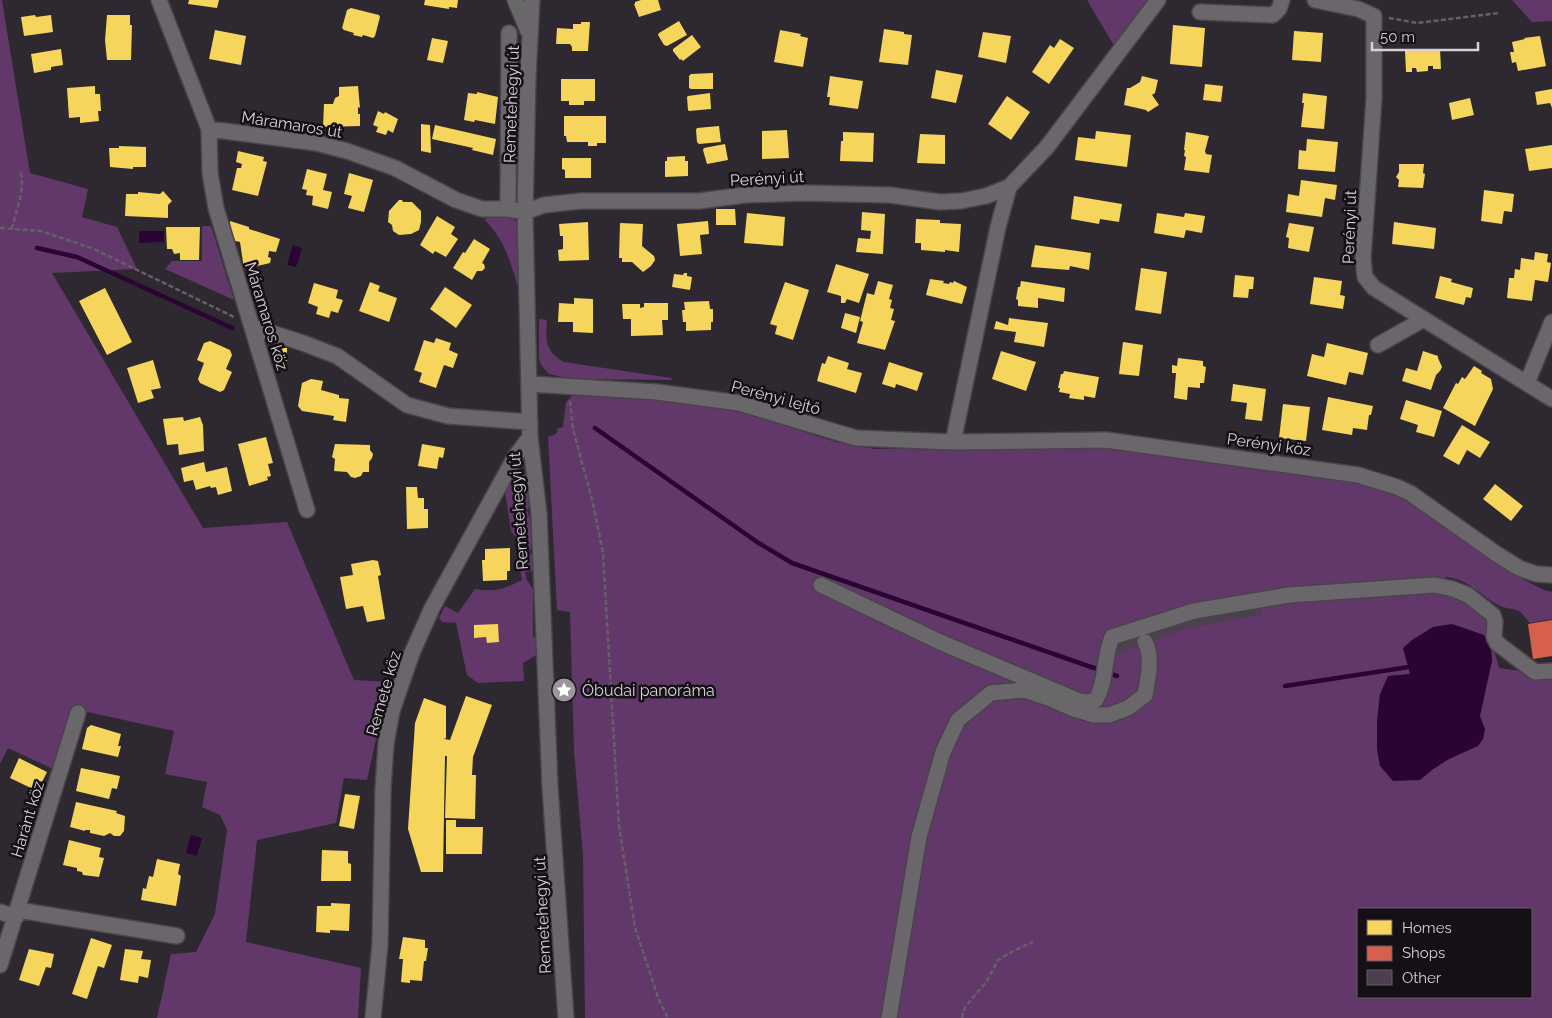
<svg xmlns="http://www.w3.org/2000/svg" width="1552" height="1018" font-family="Raleway,sans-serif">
<rect width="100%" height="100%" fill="#2e2830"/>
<path fill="#62386a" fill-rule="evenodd" d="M0,0H2L30,173L88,189L82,217L117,227L137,269L52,273L203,528L287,522L354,680L389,682L367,780L344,778L336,823L257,840L246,942L361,968L358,1018H157L171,954L196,952L215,914L227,830L220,815L202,807L207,782L165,774L174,731L74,709L53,769L8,748L0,764Z
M1087,0H1153L1116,49Z
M1512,0H1552V21L1532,22Z
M503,215L512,217L520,226V293C510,262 507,243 484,219Z
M202,226H211L234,300L165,269L172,261H202Z
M539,319L547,320C546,340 544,351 564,362L671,378L672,380L570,379L549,374L541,365L539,359Z
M576,392L701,405L748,414L836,442L875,449L1110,446L1366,482L1399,493L1511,573L1544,590L1552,592V619L1530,623C1527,620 1523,614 1519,611C1512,608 1504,609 1496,604C1480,594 1466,578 1445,577L1483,610L1499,668L1552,675V1018H585L583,856L574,751L570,612L557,610L548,437L556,434L558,428L563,427L566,402ZM1358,909H1531V997H1358Z
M516,465L525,475L531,503L527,511C533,523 536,539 529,552L534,556V571L525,572L527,580L533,589V636L537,639L538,654L523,663L524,681L478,683L467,675L456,623L442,622L439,618L445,606L458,613L475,589C496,592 503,590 522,580L519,564L524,548L511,531L505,491L508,475Z"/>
<path fill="#2a0432" d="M139,231H164V242L139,243Z
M293,245L302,248L296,267L287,265Z
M1452,624L1484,635L1491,646L1492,661L1480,716L1485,729L1483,739L1478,746L1449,759L1432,770L1420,780L1393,781L1380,766L1377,749V721L1380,694L1388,676L1410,674L1403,648L1412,640L1433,627Z
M191,835L202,838L197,856L186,853Z"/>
<path fill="#f6d55c" d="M189,0H219L217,8L188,4Z
M425,0H458L457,8L449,7V9L424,5Z
M641,0H658L661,10L639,17L634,4H635V2Z
M351,8L379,15L380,17L375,36L373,38L363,35L362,37L353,35L354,33L344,30L342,28L347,10Z
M35,15L36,17L51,15L53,32L24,36L21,17Z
M107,15H130V25H132L131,60H107L105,40Z
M679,21L687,35L667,46L664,45L658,35L659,33Z
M581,22H590L588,51H572V47L570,44H556L557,28L573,29V24H581Z
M1173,25L1205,28L1202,67L1170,64Z
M884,29L904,32V34L912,35L908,65L879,62Z
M215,30L246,36L241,65L209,59Z
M780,30L801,34L800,36L808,38L803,67L774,62Z
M1294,31L1323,33L1321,62L1292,60Z
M983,32L1011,36L1006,63L978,57Z
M692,35L701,47L683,61L681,59L680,60L673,51V49Z
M1540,36L1546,66L1518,71L1516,62L1512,63L1510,52H1514L1512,42L1525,39L1524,38Z
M432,38L448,41L443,63L427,60Z
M1060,39L1074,48L1049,84L1032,72L1050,45L1054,48Z
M61,49L63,65L51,67V70L34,73L31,54Z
M1440,49L1441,69H1433V66H1428V71L1417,72L1416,68H1412V72H1406L1405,51Z
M936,70L963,75L956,103L931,98Z
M713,73V89H691L689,88V76L691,74Z
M830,76L863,81L858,109L829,105L830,97H827Z
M1142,76L1158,80L1155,93L1152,95L1159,105L1148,112L1146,110L1124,105L1127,88H1130L1140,82Z
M561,79H595V101H584V105H569V101H561Z
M1205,84L1223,86L1221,102L1203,100Z
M95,86V94H100L101,111H98L99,121L80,123V117L69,118L67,88Z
M358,86L360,108L358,107V114H360V126L323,127L324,104H333L335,98L339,96V87Z
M1552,89V108L1550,103L1537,105L1535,92Z
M477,92L498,97L495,124L475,120L474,122L464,120L468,93L477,94Z
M710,93L711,109L689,111L688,110L687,97L688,96Z
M1303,93L1327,96L1324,129L1301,127L1304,103H1302Z
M1007,96L1030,112L1011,140L988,124Z
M1470,98L1474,115L1452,120L1449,103Z
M378,111L384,114L385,112L398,119L393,133L388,130L386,135L376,132L378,127L373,125Z
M564,116H606V143H597V146H588V142H567L566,136H564Z
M421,124L430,125L431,153L421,151Z
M435,125L496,139L493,155L472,150L473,148L432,139Z
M719,126L721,142L699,144L697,142L696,130L697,128Z
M787,130L789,158L762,159V131Z
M1096,131L1131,135L1127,167L1075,160L1078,137L1095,139Z
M843,132L874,133L873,162L840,161L841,141H843Z
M1186,132L1209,136L1205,151L1206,154L1212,155L1209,173L1184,170L1186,157L1184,156L1185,150H1184Z
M920,134L945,135V164L917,163Z
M1307,139L1338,142L1335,172L1298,169L1299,150L1306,151Z
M725,144L728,160L707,164L703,150L704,148Z
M1552,145V168L1529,171L1525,149Z
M119,146L146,147V167H133V169L110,167L109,148H119Z
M238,151L264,157L263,161L267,162L258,196L232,190L237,168H241L242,164L236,162Z
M685,156V161H688V176L665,177V161H667V157Z
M562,158H591V178H565V170L562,169Z
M1399,164H1424L1423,173L1425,174L1423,188L1398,187L1399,180L1396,177L1399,172Z
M307,169L327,174L323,190L332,192L328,209L312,205L313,196L306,195L307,190L302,189Z
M349,173L373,180L364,212L348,208L352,196L344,194Z
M1301,180L1337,185L1335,200L1325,198L1322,217L1286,212L1288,194L1299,196Z
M1484,190L1514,194L1512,212L1504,211L1502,224L1481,221Z
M163,191L172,201L168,205V218L125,216L126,194H138V192L160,194Z
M1074,196L1122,204L1119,222L1100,219L1099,224L1071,219Z
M399,200H402L403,202H412L421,211V222L419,230L411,234L399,235L393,231L392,225L388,222L389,211Z
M716,209H735L736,225H716Z
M862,212L885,214L883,254L856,252L858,238L870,239L871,231L861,230Z
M747,213L785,217L783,246L744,243Z
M1157,213L1184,217L1185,213L1205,216L1202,233L1186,230L1184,238L1154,233Z
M437,216L455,227L451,234L458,239L446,257L435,251L433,254L420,245Z
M916,219L940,220V223L961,224L959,252L945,250V252L921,250V243H915Z
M230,221L249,227V229L280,239L276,252L269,251L268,257L271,258L270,263L244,269L240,242L231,240Z
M708,221L709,234L700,235L702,254L680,256L677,224Z
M588,222L589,260L559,261L558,250L563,249V236H560L559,224Z
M1394,222L1436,228L1434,249L1392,244Z
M620,223L643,224L642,246L654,256L655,260L651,266L643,272L632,262H622V258H619Z
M1289,223L1314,227L1309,252L1288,248L1289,238L1286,237Z
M166,227H200L199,260H180V253L174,254L172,249H167Z
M474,239L490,249L482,263L484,264L485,268L482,271H477L472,280L453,268L463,252L465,253Z
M1035,245L1091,253L1089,270L1070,266L1069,270L1031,267Z
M1535,252L1548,254L1547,262L1551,263L1548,282L1535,280L1532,301L1507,298L1509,278H1514L1515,269L1520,270L1521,258L1534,260Z
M836,264L869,274L859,303L847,299L845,303H841V296L827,292Z
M1141,268L1167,272L1161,314L1135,310Z
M684,273H687V276L692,277L690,290L672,287L674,274L683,275Z
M1235,275L1254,277L1253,289H1249L1248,298L1233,297Z
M1440,276L1452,279L1451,282L1473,288L1471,298L1466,297L1464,305L1435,298Z
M1314,277L1342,281L1340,295L1345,296L1343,309L1310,304Z
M930,279L944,281L943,283L949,284L950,282L953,283L954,281L967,287L962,304L926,295Z
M878,281L893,285L889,299L892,300L890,308L894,309L891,320L895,321L885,350L857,343L863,322L860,321L867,293L874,295Z
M1021,281L1065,288L1064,302L1038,298V308L1018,306V300L1016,299L1018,287H1020Z
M370,282L380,286L378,291L397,298L389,322L359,311Z
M785,282L809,290L793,340L775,334L777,326L770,324Z
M314,283L338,290L336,298L343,300L338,313L331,311L329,318L316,314L318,307L308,303Z
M445,287L472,305L456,328L430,309Z
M105,288L132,342L107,355L79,301Z
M574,298L593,299V333L573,332V322H558L559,303L574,304Z
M709,301L710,309H713V322H711V330L686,331V322H683L682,310H685L684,302Z
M644,303H668V320H662L663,335L631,336V319H623L622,304H640V308L644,307Z
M845,313L860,317L856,333L841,328Z
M1009,318L1048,323L1044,347L1014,342L1016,332L994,329L996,321L1008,325Z
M436,338L451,343L449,350L458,354L453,368L444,365L436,388L419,382L422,373L414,370L424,340L434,343Z
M210,341L230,350L232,355L226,369L232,372L224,390L220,392L200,383L198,379L204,363L197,360L204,343Z
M1123,342L1143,345L1139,376L1119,374Z
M1327,343L1368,353L1363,375L1349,372L1346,385L1307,376L1312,354L1324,357Z
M273,348H287V361H277V365H274Z
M1001,351L1036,362L1026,391L992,379Z
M1423,351L1438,356V358L1442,367L1440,371L1436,375L1431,390L1402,381L1406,368L1417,371Z
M828,356L849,363L847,369L862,373L856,393L817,381L822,363L825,364Z
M1178,358L1203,361V366L1206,367L1204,383H1200V388L1188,387L1187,400L1174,398L1176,373H1172V365L1177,366Z
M153,360L161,388L151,390L154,398L138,403L127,368Z
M889,362L923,373L917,391L896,384L895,388L882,384Z
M1474,366L1482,371L1481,373L1491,379L1493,389L1475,426L1443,408L1456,383L1458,384L1462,377L1465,379Z
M1064,371L1099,377L1095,398L1084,396V400L1069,398L1070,394L1059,392L1060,388H1058L1061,374H1063Z
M311,379L323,381L321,390L339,395V398L349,399L346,422L333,420L334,416L302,411L298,406L302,383Z
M1233,384L1266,389L1262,421L1245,419L1247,403L1231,401Z
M1328,397L1373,406L1371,415H1369L1367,430L1353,428L1352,435L1322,430Z
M1406,400L1442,411L1434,437L1416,432L1418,425L1400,419Z
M1283,404L1310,407L1306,441L1279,438Z
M183,417L184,421L200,417L203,425L204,451L179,455L178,444L167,445L163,419Z
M1462,425L1490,442L1480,458L1467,450L1459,465L1443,456Z
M266,437L273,463L268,464L271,476L267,477L268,480L249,486L238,444Z
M335,444L370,445V450L373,454L372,458L369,462V472H363L361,476L355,478L351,477L347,472L334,471L335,459L332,457Z
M422,444L445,448L443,458L439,457L437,469L418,466Z
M204,462L206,472L227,467L232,491L218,495L216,487L211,488L210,486L196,490L193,480L184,482L181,468Z
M1495,484L1523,506L1511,521L1483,499Z
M406,487H417L418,498H424V509H428V528L407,529Z
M510,548V571H507V580L483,581L482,560H485V549Z
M373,560L378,561L381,575L378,576L385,619L367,622L363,606L346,609L340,577L353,575L351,564Z
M498,624L499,642L487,643L486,637L474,638V625Z
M466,696L492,705L473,757L472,775H476L475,819L445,818L447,756H450H443H445L443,872H421L408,829L415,723L424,698L446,706V738L444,739L450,740Z
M91,725L121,734L118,746H121L118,757L82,749L87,728Z
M19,758L47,772L42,782L40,781L35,790L10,778Z
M81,768L120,776L117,789L112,788L109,799L76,791Z
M345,794L360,796L354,829L339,826Z
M76,802L117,811L116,813L125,816L124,831L120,836H114L110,833L104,836L90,833V830H85V831L70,827Z
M446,820H456V827H483L482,854H446Z
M69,840L101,848L99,857L104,858L99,877L83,875L82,872L77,871V868L63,865Z
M322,850L348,851V863L351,864V881H321Z
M157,859L180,864L178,874L181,876L176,906L141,900L143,888L146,889L149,876L153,877Z
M331,903L350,904L349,931L330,930V933L316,932L317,906H331Z
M403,937L425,940V948H428L426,961H424L422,981L410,980V983L401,982L403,959H399Z
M91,938L112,945L104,968L98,966L87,999L72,994Z
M29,949L54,954L51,968L46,967L39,986L19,980Z
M125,949L143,951L141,959L151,960L148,978L139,976L138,983L120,980Z"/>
<path fill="#d6604d" d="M1552,620V656L1533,659L1528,624Z"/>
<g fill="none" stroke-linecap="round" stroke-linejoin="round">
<path stroke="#2a0432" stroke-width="4.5" d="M37,248L77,257L232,328
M595,428L757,542L792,563L1117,676
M1285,686L1409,667"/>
</g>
<path fill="#4c3f4e" d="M1260,604L1261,615L1236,619L1185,629L1118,653L1113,642L1159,625Z"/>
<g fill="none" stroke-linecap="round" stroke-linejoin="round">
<defs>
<path id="minor" d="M159,0L209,129L210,173L216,208L307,510
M515,0L528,31
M532,0L528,76L525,212L530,437L539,514L550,787L566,1018
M1315,0L1358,9L1374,16V98L1363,259L1365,277L1374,288L1552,399
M1200,12L1273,15L1279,9L1282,0
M209,129L316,143L347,151L395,168L456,200L482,209H508L525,212L544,205L581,201H699L745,195L804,193L890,195L940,202L961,201L986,196L1009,187L1047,147L1158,0
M508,209L509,33
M253,327L303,343L337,356L407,405L448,416L530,422
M1378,345L1424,319
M1527,383L1552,322
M530,384L657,392L739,403L856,438L953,442L1106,440L1358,475L1397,487L1410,493L1498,555L1519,568L1536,574L1552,575
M953,442L998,227L1009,187
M821,585L940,642L1079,701L1087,702L1096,700C1107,680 1103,659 1112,637L1194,611L1289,595L1435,585L1453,589L1468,595L1493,615L1495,622L1494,637L1497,643L1535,672L1552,671
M18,910L177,936
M0,912L16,917
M0,965L78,713
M373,1018L380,944L383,789L386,744L392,711L412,653L432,608L515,457L530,437
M889,1018L919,837L943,752L958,720L991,693L1024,690L1051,699L1071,708L1094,715H1109L1128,708L1145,695C1148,679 1153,657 1145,642"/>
</defs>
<use href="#minor" stroke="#48444a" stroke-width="18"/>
<path stroke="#646066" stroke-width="2.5" stroke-dasharray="5 2.5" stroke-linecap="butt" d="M1389,18L1417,23L1499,13
M0,228L41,231L94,249L234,317
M12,229C16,209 26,190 20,170
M570,401L573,429L593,503L603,553L619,826L635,928L659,1000L668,1018
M962,1018L965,1007L987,981L998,960L1015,950L1033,942"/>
<use href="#minor" stroke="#6a676a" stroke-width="15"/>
</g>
<defs>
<symbol id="sight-disc" viewBox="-11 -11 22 22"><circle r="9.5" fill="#9c959e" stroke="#150f16"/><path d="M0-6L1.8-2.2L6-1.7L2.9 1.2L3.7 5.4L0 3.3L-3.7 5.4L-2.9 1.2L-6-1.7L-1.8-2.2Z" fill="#fff"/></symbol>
</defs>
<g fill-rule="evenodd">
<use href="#sight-disc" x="550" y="676" width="28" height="28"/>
</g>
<g text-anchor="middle" stroke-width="5" stroke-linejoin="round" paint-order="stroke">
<g font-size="16" fill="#d8cfd9" stroke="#150f16">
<text transform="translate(511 104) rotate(-88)" y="6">Remetehegyi út</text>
<text transform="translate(292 124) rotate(9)" y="6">Máramaros út</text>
<text transform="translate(767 178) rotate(-3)" y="6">Perényi út</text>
<text transform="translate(1349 227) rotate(-88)" y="6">Perényi út</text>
<text transform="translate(267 316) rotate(73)" y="6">Máramaros köz</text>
<text transform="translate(776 397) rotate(15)" y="6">Perényi lejtő</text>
<text transform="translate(1269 444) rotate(8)" y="6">Perényi köz</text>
<text transform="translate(518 511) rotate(-94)" y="6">Remetehegyi út</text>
<text transform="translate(383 693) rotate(-74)" y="6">Remete köz</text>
<text transform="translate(27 819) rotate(-73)" y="6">Haránt köz</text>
<text transform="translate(542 915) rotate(-93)" y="6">Remetehegyi út</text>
</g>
<g font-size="16" fill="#d8cfd9" stroke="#150f16" text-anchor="start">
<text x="582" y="696">Óbudai panoráma</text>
</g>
</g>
<rect x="1357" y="908" width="175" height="90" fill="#150f16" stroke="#635c64"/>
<rect x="1367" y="920" width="25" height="15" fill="#f6d55c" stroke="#635c64"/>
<text x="1402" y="933" font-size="15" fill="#d8cfd9">Homes</text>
<rect x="1367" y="946" width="25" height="15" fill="#d6604d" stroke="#635c64"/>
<text x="1402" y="958" font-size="15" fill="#d8cfd9">Shops</text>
<rect x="1367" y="970" width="25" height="15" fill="#4c3f4e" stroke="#635c64"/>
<text x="1402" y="983" font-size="15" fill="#d8cfd9">Other</text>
<path d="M1372 42v8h106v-8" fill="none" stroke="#d8cfd9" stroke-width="2.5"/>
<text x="1380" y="42" font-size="15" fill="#d8cfd9" stroke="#150f16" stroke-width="4" paint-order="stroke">50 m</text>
</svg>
